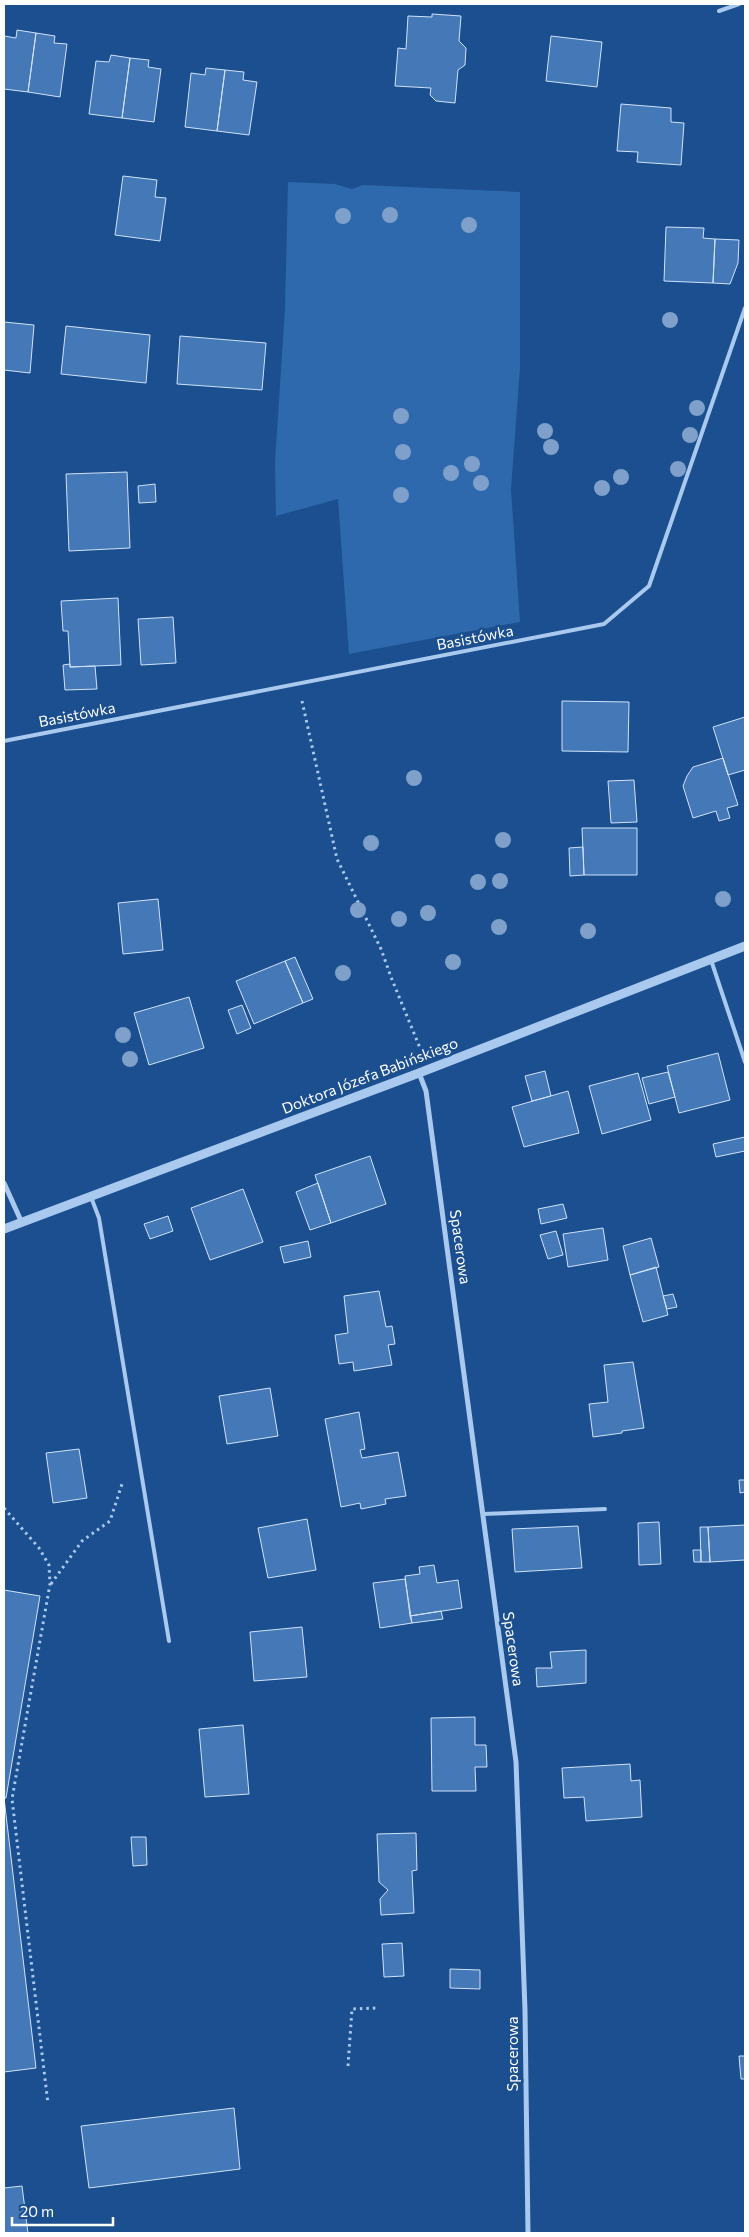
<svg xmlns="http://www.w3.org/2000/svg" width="749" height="2237" font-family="Commissioner,sans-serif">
<rect width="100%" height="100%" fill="#1b4f8f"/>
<path fill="#2e69ad" d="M288,182L335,184L352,189L363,185L520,192V368L511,489L520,622L349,654L338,499L276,516L275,462L285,308Z"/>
<path fill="#4478b7" stroke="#cfe3fa" d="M432,14L461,16L459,41L466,48L465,65L458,70L455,103L436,101L430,95L431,88L395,86L398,48L406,49L408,16L432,17Z
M17,30L36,33L28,92L4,89V36L16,38Z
M36,33L55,36L54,43L67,44L60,97L28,92Z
M551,36L602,42L597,87L546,81Z
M111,55L130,58L122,118L89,114L96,61L109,62Z
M130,58L149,60L148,67L161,69L154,122L122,118Z
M206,68L225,70L217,131L185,127L191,73L205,75Z
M225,70L244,72L243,80L257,82L249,135L217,131Z
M621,104L671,108V122L684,123L681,165L637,162L638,152L617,151Z
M123,176L157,180L155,197L166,198L160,241L115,235Z
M666,227L704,228L703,238L715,239L713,283L664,281Z
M715,239L739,240L738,263L730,284L713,283Z
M4,322L34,325L30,373L4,370Z
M66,326L150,335L146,383L61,374Z
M180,336L266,343L262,390L177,384Z
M127,472L130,548L69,551L66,474Z
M155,484L156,502L139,503L138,486Z
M118,598L121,665L70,667L68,631H63L61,601Z
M173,617L176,663L141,665L138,619Z
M70,664V667L95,666L97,689L65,690L63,665Z
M562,701L629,702L628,752L562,751Z
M745,717V770L728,775L713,727Z
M723,758L738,805L727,808L730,818L719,821L716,811L693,818L683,786L687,776L693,767Z
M634,780L637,822L611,823L608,781Z
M582,828H637V875H584Z
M583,847L584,875L570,876L569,848Z
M158,899L163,950L123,954L118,903Z
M295,957L313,999L303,1003L285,961Z
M285,961L303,1003L254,1024L236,981Z
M189,997L204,1048L149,1065L134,1013Z
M242,1005L251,1028L237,1034L228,1010Z
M718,1053L730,1100L679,1113L667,1066Z
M545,1071L551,1096L532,1101L525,1076Z
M668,1072L675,1097L649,1104L642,1078Z
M638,1073L651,1120L602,1134L589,1086Z
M568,1091L579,1133L524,1147L512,1107Z
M745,1137V1151L716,1157L713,1144Z
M370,1156L386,1204L331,1223L315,1175Z
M318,1183L331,1223L310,1230L296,1192Z
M243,1189L263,1242L210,1260L191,1208Z
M563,1204L567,1218L541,1224L538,1209Z
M168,1216L173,1231L150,1239L144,1224Z
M603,1228L608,1260L568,1267L563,1234Z
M556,1231L563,1255L548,1259L540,1235Z
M651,1238L659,1267L630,1275L623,1246Z
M308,1241L311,1257L284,1263L280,1247Z
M656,1267L668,1315L643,1322L630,1275Z
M379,1291L386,1327L392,1326L395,1344L388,1345L392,1365L354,1371L353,1362L339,1364L335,1335L348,1333L344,1296Z
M673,1294L677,1307L667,1309L663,1296Z
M633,1362L644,1428L622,1431V1433L593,1437L589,1404L608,1402L604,1365Z
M270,1388L278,1436L227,1444L219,1396Z
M359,1412L365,1449L360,1450L362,1458L398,1452L406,1496L385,1499L386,1504L361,1509L360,1503L341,1507L325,1419Z
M79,1449L87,1498L53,1503L46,1453Z
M739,1480H745V1492L740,1493Z
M307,1519L316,1570L268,1578L258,1528Z
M659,1522L661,1564L639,1565L638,1523Z
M745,1525V1560L710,1562L708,1527Z
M578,1526L582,1568L515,1572L512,1529Z
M700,1527H708L710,1562H701Z
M693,1550H701V1562H694Z
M434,1565L437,1583L458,1580L462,1608L410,1616L405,1576L420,1574L419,1567Z
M405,1579L412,1623L380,1628L373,1583Z
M4,1590L40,1596L6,1798H4Z
M441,1611L443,1619L412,1623L410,1616Z
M302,1627L307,1677L254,1681L250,1632Z
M586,1650V1683L537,1687L536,1668H552L550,1652Z
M475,1717V1745H486L487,1767H475L476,1791H432L431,1718Z
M243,1725L249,1794L205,1797L199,1729Z
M630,1764L631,1781L640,1780L642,1817L586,1821L584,1797L564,1798L562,1768Z
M4,1798L36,2068L4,2072Z
M416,1833L417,1870L412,1871L414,1913L381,1915L380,1899L388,1890L379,1882L377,1834Z
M131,1837H146L147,1865L133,1866Z
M402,1943L404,1976L384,1977L382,1944Z
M450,1969L480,1970V1989L450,1988Z
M739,2056H745V2079H741Z
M234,2108L240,2169L89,2188L81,2126Z
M22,2186L28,2233H4V2188Z"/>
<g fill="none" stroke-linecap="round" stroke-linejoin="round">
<path stroke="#a9c9ee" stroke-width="3" stroke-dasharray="2.5 4" stroke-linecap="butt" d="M302,701L337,859L381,949L391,977L420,1048
M4,1508L39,1548L49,1565L50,1584L12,1799L48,2104
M51,1584L82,1541L110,1521L122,1484
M348,2066L352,2009L376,2008"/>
<path stroke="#a9c9ee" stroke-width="4" d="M719,11L739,4
M4,741L604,624L649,586L745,308
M711,960L745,1062
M91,1197L99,1218L169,1641
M483,1514L605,1509"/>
<path stroke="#a9c9ee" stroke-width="5" d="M419,1073L426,1091L516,1762L525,2010L528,2233
M4,1183L22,1223"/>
<path stroke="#a9c9ee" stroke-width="9" d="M4,1229L419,1073L745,946"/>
</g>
<g fill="#7ea0ca">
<circle cx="390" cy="215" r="8"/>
<circle cx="343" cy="216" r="8"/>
<circle cx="469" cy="225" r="8"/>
<circle cx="670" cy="320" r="8"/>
<circle cx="697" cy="408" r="8"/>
<circle cx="401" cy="416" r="8"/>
<circle cx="545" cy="431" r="8"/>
<circle cx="690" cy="435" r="8"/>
<circle cx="551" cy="447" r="8"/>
<circle cx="403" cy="452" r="8"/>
<circle cx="472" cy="464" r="8"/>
<circle cx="678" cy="469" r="8"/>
<circle cx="451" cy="473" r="8"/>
<circle cx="621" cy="477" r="8"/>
<circle cx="481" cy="483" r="8"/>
<circle cx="602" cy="488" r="8"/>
<circle cx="401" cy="495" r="8"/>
<circle cx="414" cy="778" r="8"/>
<circle cx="503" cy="840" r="8"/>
<circle cx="371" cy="843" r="8"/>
<circle cx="500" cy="881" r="8"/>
<circle cx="478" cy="882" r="8"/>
<circle cx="723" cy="899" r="8"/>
<circle cx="358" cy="910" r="8"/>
<circle cx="428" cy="913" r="8"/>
<circle cx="399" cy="919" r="8"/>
<circle cx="499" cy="927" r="8"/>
<circle cx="588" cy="931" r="8"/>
<circle cx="453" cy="962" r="8"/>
<circle cx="343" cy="973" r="8"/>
<circle cx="123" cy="1035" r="8"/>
<circle cx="130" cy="1059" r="8"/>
</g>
<g text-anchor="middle" stroke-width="5" stroke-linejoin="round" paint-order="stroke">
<g font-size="15" fill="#fff" stroke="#1b4f8f">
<text transform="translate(475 638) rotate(-11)" y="5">Basistówka</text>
<text transform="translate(77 715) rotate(-11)" y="5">Basistówka</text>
<text transform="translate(370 1076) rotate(-21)" y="5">Doktora Józefa Babińskiego</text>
<text transform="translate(460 1247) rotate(82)" y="5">Spacerowa</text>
<text transform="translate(513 1649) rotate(82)" y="5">Spacerowa</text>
<text transform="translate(513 2054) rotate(-90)" y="5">Spacerowa</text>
</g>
</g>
<rect width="749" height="2237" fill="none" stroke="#ffffff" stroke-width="10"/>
<path d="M12 2217v8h101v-8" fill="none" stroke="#ffffff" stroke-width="2.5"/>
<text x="20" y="2217" font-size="15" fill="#ffffff" stroke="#1b4f8f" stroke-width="4" paint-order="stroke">20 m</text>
</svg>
